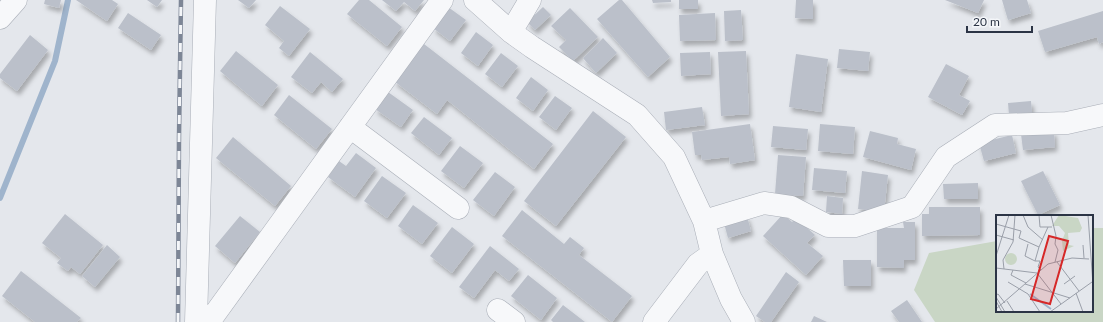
<svg xmlns="http://www.w3.org/2000/svg" width="1103" height="322" font-family="Lato,sans-serif">
<defs>
<filter id="shadow"><feDropShadow dx="2.5" dy="4.5" stdDeviation="2" flood-color="#0004"/></filter>
</defs>
<rect width="100%" height="100%" fill="#e4e7ec"/>
<path fill="#c9d6c5" d="M1092,228H1103V322H935L914,290L929,253L997,241V311H1092Z"/>
<g fill="none" stroke-linecap="round" stroke-linejoin="round">
<path stroke="#9fb4cc" stroke-width="6" d="M0,198L55,61L68,0"/>
</g>
<path fill="#bbc0ca" filter="url(#shadow)" d="M45,0H61L59,8L44,4Z
M76,0H112L118,4L107,21Z
M147,0H162L157,7Z
M238,0H256L249,8Z
M359,0H369L402,27L387,46L347,14Z
M382,0H424L415,11L404,2L396,11Z
M619,0H622L670,57L648,77L597,19Z
M652,0H671V2L653,3Z
M679,0H698V9H679Z
M796,0H813V19L795,18Z
M945,0H984L978,13Z
M1002,0H1027L1031,13L1008,20Z
M280,6L310,29L289,56L279,48L284,41L265,25Z
M448,7L466,20L450,41L433,28Z
M543,7L551,15L535,30L527,22Z
M570,8L598,37L573,61L559,47L566,40L551,26Z
M741,10L743,40L725,41L724,11Z
M1103,11V42L1099,44L1097,37L1045,52L1038,31Z
M128,13L161,35L151,50L118,28Z
M715,13L716,40L680,41L679,15Z
M476,32L493,45L478,66L461,53Z
M30,35L48,50L17,91L0,78V74Z
M603,38L617,53L596,73L583,58Z
M424,44L553,144L534,169L447,100L437,114L394,81Z
M839,49L870,52L868,71L837,68Z
M236,51L278,85L262,106L220,71Z
M746,51L749,114L721,116L718,52Z
M310,52L343,79L332,92L321,82L312,93L291,77Z
M710,52L711,74L681,76L680,53Z
M501,53L518,66L502,87L485,74Z
M796,54L828,59L821,112L789,107Z
M946,64L969,76L959,95L970,101L962,115L928,97Z
M531,77L548,90L533,111L516,98Z
M388,92L413,110L401,127L375,109Z
M289,95L332,129L316,149L274,115Z
M555,96L572,108L556,130L539,117Z
M1031,101L1032,112L1009,115L1008,103Z
M702,107L705,125L666,130L664,112Z
M593,111L626,137L556,226L524,201Z
M424,117L452,138L439,155L411,133Z
M750,124L755,160L730,164L729,157L702,160L701,155H695L692,132Z
M820,124L855,127L853,154L818,151Z
M773,126L808,129L806,150L771,147Z
M870,131L898,138L897,144L916,149L911,170L863,157Z
M1054,131L1055,147L1023,150L1021,134Z
M1012,135L1016,153L984,161L979,143Z
M233,137L291,186L275,206L216,158Z
M460,146L483,163L464,188L441,171Z
M356,153L376,168L355,197L328,177L339,161L346,166Z
M778,155L806,157L803,196L775,194Z
M814,168L847,171L845,193L812,190Z
M862,171L888,175L884,212L858,209Z
M1043,171L1060,205L1038,215L1021,181Z
M495,172L515,187L494,216L473,200Z
M382,176L406,193L387,218L364,201Z
M978,183V199H944L943,184Z
M827,196L843,198L842,214L826,212Z
M413,205L438,223L422,244L398,226Z
M929,207H980V235L922,236V214H929Z
M522,210L564,244L570,237L584,248L579,255L632,296L612,322L502,236Z
M65,214L103,245L80,274L71,267L68,271L57,263L61,258L42,243Z
M783,214L792,222L796,218L815,235L807,243L823,256L806,275L763,236Z
M240,216L260,232L235,263L215,246Z
M747,216L751,231L728,238L724,223Z
M903,222H915V260H904V268L877,267V228H904Z
M452,227L474,244L452,273L430,256Z
M107,245L120,257L95,287L82,276Z
M490,246L519,269L509,281L495,270L474,298L459,287Z
M843,260H871V286H844Z
M21,271L81,318L77,322H35L2,296Z
M786,272L799,282L771,322H765L756,316Z
M528,275L557,298L541,320L511,296Z
M907,300L922,322H899L891,311Z
M563,305L585,322H553L551,320Z
M814,316L827,322H811Z"/>
<g fill="none" stroke-linecap="round" stroke-linejoin="round">
<defs>
<path id="minor" d="M475,0L511,32L532,47L637,115L674,157L704,221L712,254L731,299L744,322
M0,18L16,0
M511,32L530,0
M350,127L458,208
M704,221L764,203L791,207L828,226H855L912,207L946,157L995,125L1067,123L1103,115
M498,310L514,322
M196,322L205,0
M209,322L442,0
M654,322L698,264L712,254"/>
</defs>
<use href="#minor" stroke="#a9aeb7" stroke-width="23"/>
<use href="#minor" stroke="#f7f8fa" stroke-width="22"/>
<defs>
<path id="rail" d="M178,322L179,137L181,0"/>
</defs>
<use href="#rail" stroke="#7d8696" stroke-width="4.5"/>
<use href="#rail" stroke="#f4f6f9" stroke-width="3" stroke-dasharray="9" stroke-linecap="butt"/>
</g>
<g transform="translate(996 215)">
<rect width="97" height="97" fill="#e4e7ec"/>
<path d="M63,0L82,3L86,13L84,17L72,18L73,30L78,31L67,36L66,26L69,18L63,11H56ZM9 44a6 6 0 1 1 12 0a6 6 0 1 1-12 0Z" fill="#c9d6c5"/>
<path fill="none" stroke="#9fb4cc" stroke-width="2" d="M34,79L55,94"/>
<path fill="none" stroke="#9a9fa9" stroke-width="1" d="M27,0L32,12L47,25M43,0L44,12H56M55,0L60,21L59,29L62,35L59,47M92,0L97,70M0,9L25,16L23,23L43,32L39,46H44L42,52L45,55M0,20L18,25M32,29L29,41L39,46M87,30L88,43M43,32L52,12M0,41L13,0M61,47L83,76M0,53L41,58L65,89M8,54L7,45L17,27L19,0M17,55L15,60L30,68M12,67L32,79L44,97M29,69L74,83M68,69L79,61M80,78L87,97M0,80L2,79L9,88M0,82L9,97M0,86L6,97M11,86L18,97M0,94L52,49L76,43L93,44M54,97L96,67"/>
<path fill="#d62828" fill-opacity="0.15" stroke="#d62828" stroke-width="2" d="M53,21L72,26L54,89L35,84Z"/>
<rect width="97" height="97" fill="none" stroke="#2b3445" stroke-width="2"/>
</g>
<path d="M967 26v6h65v-6" fill="none" stroke="#2b3445" stroke-width="2"/>
<text x="973" y="26" font-size="12" fill="#2b3445" stroke="#f4f6f9" stroke-width="3" paint-order="stroke">20 m</text>
</svg>
